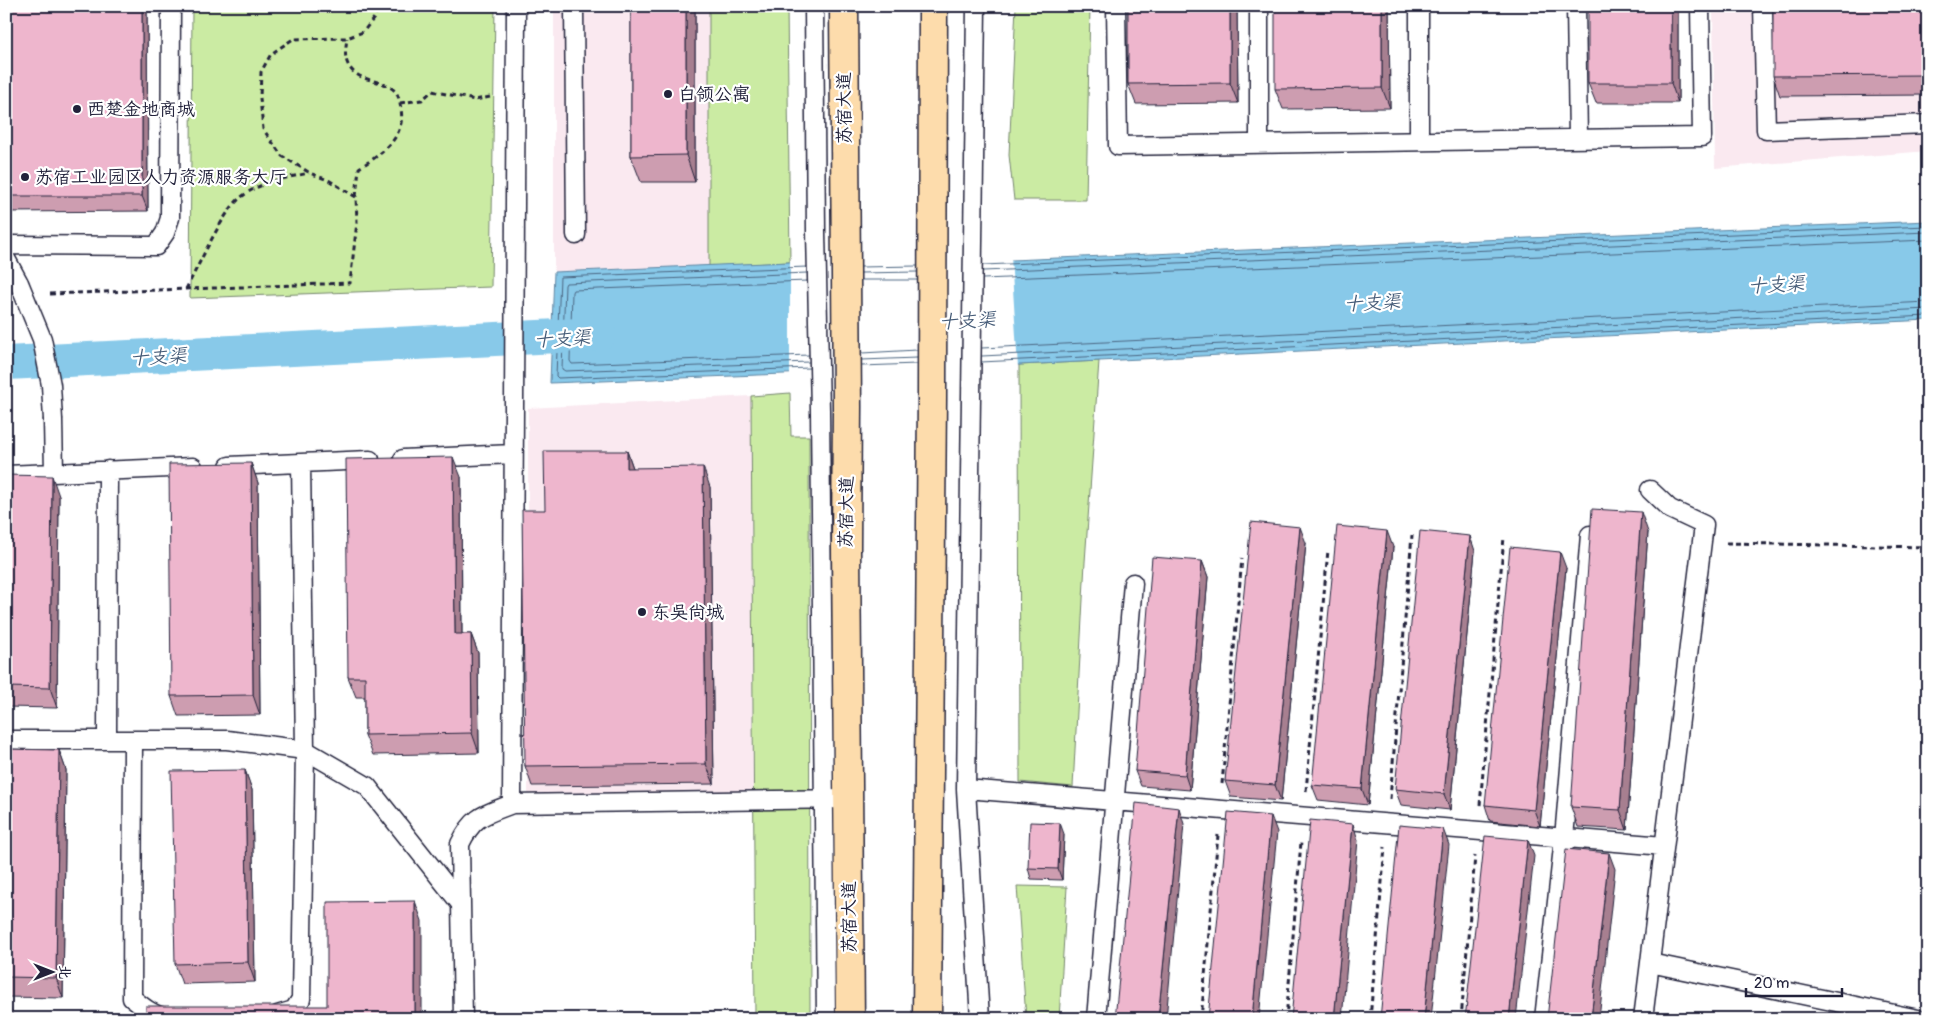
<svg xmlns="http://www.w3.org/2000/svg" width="1934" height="1025" font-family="Pangolin,'LXGW WenKai TC',sans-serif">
<rect width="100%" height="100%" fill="#fff"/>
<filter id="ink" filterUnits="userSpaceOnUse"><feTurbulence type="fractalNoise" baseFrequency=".02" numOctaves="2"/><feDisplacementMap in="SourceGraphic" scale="10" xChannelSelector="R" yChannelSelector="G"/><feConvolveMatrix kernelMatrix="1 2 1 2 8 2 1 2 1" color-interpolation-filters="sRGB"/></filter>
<g filter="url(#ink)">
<path fill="#fae9f0" d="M554,6H709V266L554,272Z
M1713,6H1928V151L1715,168Z
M751,396L753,791L528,794V408Z"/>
<path fill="#cbeba3" stroke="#76866f" d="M192,6H495L491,287L190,298Z
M709,6H787L790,262L709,266Z
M1016,6H1090L1086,200H1014L1009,155Z
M1099,361L1085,562L1073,787L1020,782L1019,365Z
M790,393L791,436H809L810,1019H755L751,396Z
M1017,886L1067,887L1059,1019H1026Z"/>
<path fill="#88c9e9" stroke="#5f86a3" d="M1928,221V320L1019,365L550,383L554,272L790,262L1011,260Z"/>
<path fill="#fff" d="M1011,257L1018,368L790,377V260Z"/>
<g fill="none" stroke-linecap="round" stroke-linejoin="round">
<path stroke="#4b6581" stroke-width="1" d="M983,265L1928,226
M807,267L560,277L556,376L558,378L809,368
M861,267L917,266
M983,271L1928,232
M807,273L566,283L565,285L562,369L565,371L809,362
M861,273L917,272
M983,279L1928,240
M861,280H917
M807,281L573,290L572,292L570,361L572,364L809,355
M982,348L1928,302
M862,353L917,350
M982,356L1928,309
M862,360L917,358
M981,362L1928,316
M862,366L917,364"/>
<path stroke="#88c9e9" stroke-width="34" d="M6,363L599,334"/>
<defs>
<path id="service" d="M516,6L512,804L848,799
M574,6L576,235
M814,6L816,232L820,410L826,1019
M976,6L966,789L980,1019
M1116,6L1118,146L1702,137L1700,6
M1259,6V143
M1419,6V141
M1576,6L1578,139
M1763,6L1766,130L1928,124
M6,245L156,246L165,233L170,218L171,6
M6,259L19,283
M53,420L54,473
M403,459L513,454
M229,466L370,460
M6,475L193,467
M6,740H227L305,750L367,786L460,903
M107,740L108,470
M133,740L132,998C143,1007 154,1017 169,1017
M966,789L1664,846
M1650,963L1918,1019
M277,1015L294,1010L301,999L305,750L301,463
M463,1019L460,844C474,815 484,815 512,804
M1096,1019L1133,583
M1544,1019L1564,838L1590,535
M1643,1019L1704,525L1670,509L1650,490"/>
<path id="primary" d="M844,6L847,407L846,548L850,1019
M927,1019L932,398L933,6"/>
</defs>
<use href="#service" stroke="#22223b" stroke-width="21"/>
<use href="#primary" stroke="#22223b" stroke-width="31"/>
<path stroke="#22223b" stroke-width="3" stroke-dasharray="5 4" stroke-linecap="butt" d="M400,103L422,100L432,91L475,100L490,97
M356,197L330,181L310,173L282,156L263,129L260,98L261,72L271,54L293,39L347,38L363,32L374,18L379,6
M186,289C199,265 221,215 240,198C259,182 286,178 309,173
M50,294L350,283L357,222L356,197L359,168C380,155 406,138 401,109C400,104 399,95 395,91C382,79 360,82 350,68C343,58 346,48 347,38
M1726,543L1928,547
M1222,784L1242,558
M1306,791L1328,550
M1390,799L1412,535
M1480,805L1504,537
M1201,1019L1218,835
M1286,1019L1301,842
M1370,1019L1385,847
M1461,1019L1475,856"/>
<use href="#service" stroke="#fff" stroke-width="18"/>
<use href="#primary" stroke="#fddcac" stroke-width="28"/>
<defs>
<path id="service-bridge" d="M19,283L42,339L51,385L53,420"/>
</defs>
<use href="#service-bridge" stroke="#22223b" stroke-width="21" stroke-linecap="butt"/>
<use href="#service-bridge" stroke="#fff" stroke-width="18"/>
</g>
<path fill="#cd9db0" stroke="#22223b" d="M6,6H147L148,211L6,212Z
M631,6H695V182H641L631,156Z
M1128,6H1237L1238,103L1136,104L1128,84Z
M1389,6L1390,108L1283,109L1275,89Z
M1678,6V103H1596L1588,83Z
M1928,6V95L1780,96L1773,76Z
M627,451L633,468L710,487L714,784L532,786L525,766L545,510Z
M251,463L258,483L260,715L178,716L171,696Z
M6,475L59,496L57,708L6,707Z
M461,477L462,634H471L478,653L479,753L373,755L365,735V697H356L348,677Z
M1648,532L1627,830L1578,827L1571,807Z
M1306,543L1281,801L1231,797L1225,781Z
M1393,547L1368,805L1318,800L1312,785Z
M1475,551L1450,810L1401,805L1395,789Z
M1202,561L1208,577L1190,790L1141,786L1135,771Z
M1566,568L1540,826L1490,821L1485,805Z
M6,749L59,750L66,770L63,998L6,997Z
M245,770L252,790L255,982L182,984L175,964Z
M1064,834L1062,880L1031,879L1028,868Z"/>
<path fill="#a77f90" stroke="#22223b" d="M142,6H147L148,211L142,196Z
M686,6H695V182L686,155Z
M1230,6H1237L1238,103L1230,83Z
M1382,6H1389L1390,108L1382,88Z
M1671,6H1678V103L1671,83Z
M627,451L634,471L627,468Z
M453,457L461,477L462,653L455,634Z
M251,463L258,483L260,715L253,695Z
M703,467L710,487L714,784L706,764Z
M52,476L59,496L57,708L50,688Z
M1641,512L1648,532L1627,830L1620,810Z
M1300,527L1306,543L1281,801L1275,785Z
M1387,531L1393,547L1368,805L1362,789Z
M1470,536L1475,551L1450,810L1444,794Z
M1560,552L1566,568L1540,826L1534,810Z
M1202,561L1208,577L1190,790L1185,775Z
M471,634L478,653L479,753L472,733Z
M59,750L66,770L63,998L56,978Z
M245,770L252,790L255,982L248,962Z
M1179,808L1184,824L1166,1019H1158Z
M1271,816L1277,832L1259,1019H1252Z
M1060,823L1064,834L1062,880L1058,869Z
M1353,824L1358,840L1342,1019H1334Z
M1443,829L1449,845L1431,1019H1424Z
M1528,840L1534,856L1516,1019H1509Z
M1609,853L1615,869L1599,1019H1591Z
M415,901L422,921V1019H415Z
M9,1006L14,1019H9Z"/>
<path fill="#eeb6cd" stroke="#22223b" d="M6,6H142V196H6Z
M631,6H686V155L631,156Z
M1128,6H1230V83L1128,84Z
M1275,6H1382V88L1275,89Z
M1588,6H1671V83H1588Z
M1773,6H1928V75L1773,76Z
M544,451H627V468L703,467L706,764L525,766L522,510H545Z
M453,457L455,634H471L472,733L365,735V677H348L346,459Z
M251,463L253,695L171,696L169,464Z
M6,475L52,476L50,688L6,687Z
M1592,509L1641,512L1620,810L1571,807Z
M1251,522L1300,527L1275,785L1225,781Z
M1337,526L1387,531L1362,789L1312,785Z
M1420,531L1470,536L1444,794L1395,789Z
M1510,547L1560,552L1534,810L1485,805Z
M1152,557L1202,561L1185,775L1135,771Z
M6,749L59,750L56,978L6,977Z
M245,770L248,962L175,964L171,771Z
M1136,803L1179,808L1158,1019H1115Z
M1228,812L1271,816L1252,1019H1208Z
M1310,820L1353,824L1334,1019H1291Z
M1030,822L1060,823L1058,869L1028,868Z
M1399,825L1443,829L1424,1019H1380Z
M1485,836L1528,840L1509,1019H1465Z
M1566,849L1609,853L1591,1019H1547Z
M415,901V1019H146V1006H327V902Z
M6,1006H9V1019H6Z"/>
</g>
<g fill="#22223b" stroke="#fff" stroke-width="2">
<circle cx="668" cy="94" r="5"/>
<circle cx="77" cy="109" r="5"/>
<circle cx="25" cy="177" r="5"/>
<circle cx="642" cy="612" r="5"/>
</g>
<g text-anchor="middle" stroke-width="4.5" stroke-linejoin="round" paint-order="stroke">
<g font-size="18" fill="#22223b" stroke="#fff" text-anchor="start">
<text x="678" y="100">白领公寓</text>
<text x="87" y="115">西楚金地商城</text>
<text x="35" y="183">苏宿工业园区人力资源服务大厅</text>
<text x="652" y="618">东吴尚城</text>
</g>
<g font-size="18" fill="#22223b" stroke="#fff">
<text transform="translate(844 108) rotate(-90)" y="6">苏宿大道</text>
<text transform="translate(846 512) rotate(-89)" y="6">苏宿大道</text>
<text transform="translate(849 917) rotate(-90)" y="6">苏宿大道</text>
</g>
<g font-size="19" font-style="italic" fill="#465c78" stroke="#fff">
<text transform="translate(1776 284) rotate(-3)" y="7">十支渠</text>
<text transform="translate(1372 302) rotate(-3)" y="7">十支渠</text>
<text transform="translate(967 320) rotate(-3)" y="7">十支渠</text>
<text transform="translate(562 338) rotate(-3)" y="7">十支渠</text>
<text transform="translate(158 356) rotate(-3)" y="7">十支渠</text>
</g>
</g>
<rect width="1934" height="1025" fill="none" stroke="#fff" stroke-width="25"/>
<rect x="12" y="12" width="1909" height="1000" fill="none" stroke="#22223b" stroke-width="2" filter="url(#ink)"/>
<g transform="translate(52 972) rotate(90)" stroke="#ffffff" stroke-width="4" paint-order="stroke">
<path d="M0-4L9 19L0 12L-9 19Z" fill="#22223b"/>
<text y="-8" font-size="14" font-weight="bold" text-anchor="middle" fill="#22223b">北</text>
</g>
<path d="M1746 988v8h96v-8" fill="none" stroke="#22223b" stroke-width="2.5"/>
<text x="1754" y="988" font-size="15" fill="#22223b" stroke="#ffffff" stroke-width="4" paint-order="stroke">20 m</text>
</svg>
